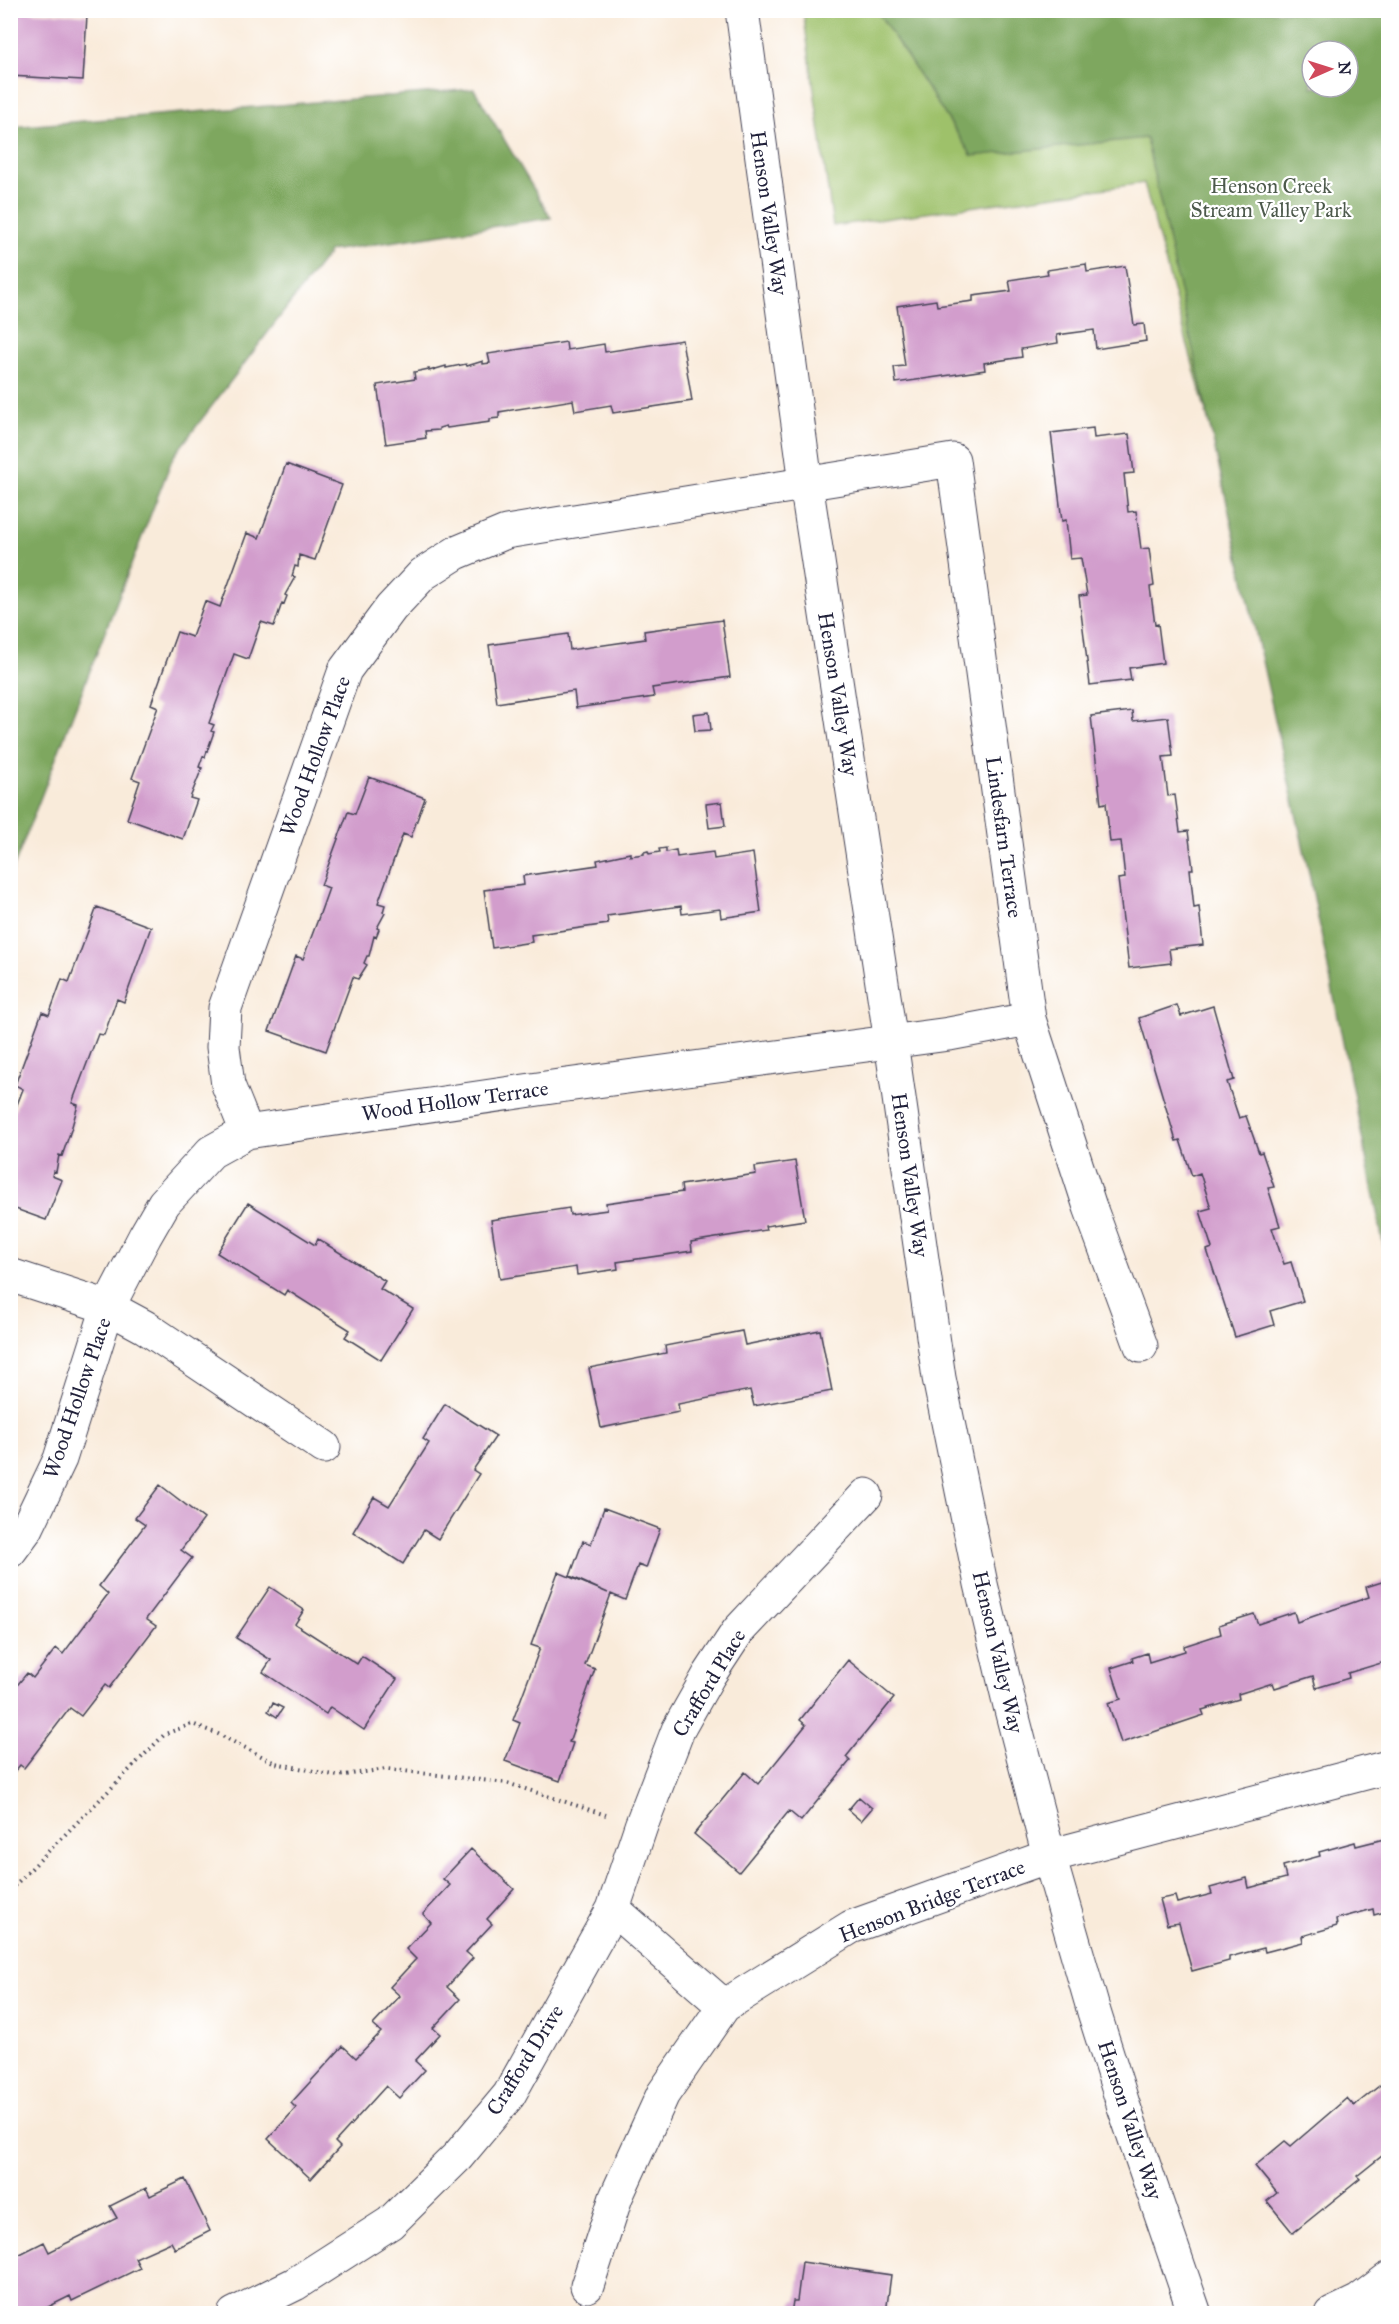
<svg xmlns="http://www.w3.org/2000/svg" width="1399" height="2324" font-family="'IM FELL Great Primer',serif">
<rect width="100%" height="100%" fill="#fff"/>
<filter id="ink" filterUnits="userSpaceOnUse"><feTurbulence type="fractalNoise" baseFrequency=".0167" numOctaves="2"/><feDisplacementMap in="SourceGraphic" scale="12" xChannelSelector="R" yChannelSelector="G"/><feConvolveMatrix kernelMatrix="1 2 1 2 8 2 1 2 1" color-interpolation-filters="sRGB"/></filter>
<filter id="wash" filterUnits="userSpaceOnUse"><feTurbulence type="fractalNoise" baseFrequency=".008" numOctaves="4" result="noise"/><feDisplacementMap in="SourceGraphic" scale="24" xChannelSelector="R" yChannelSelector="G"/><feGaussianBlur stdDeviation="1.35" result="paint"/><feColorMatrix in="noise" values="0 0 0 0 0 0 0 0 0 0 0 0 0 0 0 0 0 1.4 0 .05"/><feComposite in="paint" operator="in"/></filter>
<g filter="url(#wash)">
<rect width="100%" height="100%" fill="#f9ebda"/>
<path fill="#9ec16b" stroke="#607253" stroke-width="1.5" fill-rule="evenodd" d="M803,11H1388L1360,983L1144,183L833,226ZM1312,51H1348V87H1312Z"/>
<path fill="#7ea75f" stroke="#50644d" stroke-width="1.5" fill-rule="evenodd" d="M877,11H1388V1267L1308,868L1146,138L972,156ZM1312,51H1348V87H1312Z
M474,89L551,218L330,251L173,457L11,874V127Z"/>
<g id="blocks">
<path fill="#d29dcc" d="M10,11L87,15L83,80L10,76Z
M1086,264L1087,272L1125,266L1134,325L1144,324L1146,341L1096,349L1094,330L1057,335L1058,343L1021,349L1022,357L984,363L985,370L896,383L894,367L905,366L897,306L936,300L937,306L973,301V296L1011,291L1009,280L1048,274L1047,270Z
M682,340L692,401L613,413L611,405L575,411L573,400L499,412V418L490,419V422L447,428L446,426L439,428V430L425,431L426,438L386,444L377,385L415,379L414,372L429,369V371L446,366V368L466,364L467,366L483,361V364L490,363L488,354L566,342L567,350L604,344L605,352Z
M1093,428L1094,438L1129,434L1134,473L1124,474L1128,512L1136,511L1141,549L1149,548L1154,586L1150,587L1155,625L1158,624L1163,663L1129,668L1131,680L1090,685L1079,596L1087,595L1081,558L1070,559L1066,520L1062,521L1051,433Z
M286,464L342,485L315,560L299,555L298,567L295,566L292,576L295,577L285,595L287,596L284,604L282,603L274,626L261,622L248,659L234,654L209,723L214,725L211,731L214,732L205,757L203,756L199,767L202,768L190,798L197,800L183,839L127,819L140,781L132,778L158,707L151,704L177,632L192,637L205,601L220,607L247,533L259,538Z
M722,620L730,677L652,688L654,697L576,708L574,691L497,703L489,645L568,634L570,650L645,639L644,631Z
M1132,711L1133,721L1168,717L1173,756L1163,757L1168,796L1175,795L1180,832L1188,831L1193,869H1190L1194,908L1199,907L1203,945L1169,949L1171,963L1129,968L1118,879L1125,878L1121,841L1110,842L1106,803L1101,804L1091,716Z
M709,712L711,730L695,731L693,714Z
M369,777L425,798L411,837L403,834L378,903L385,905L383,912L385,913L377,928L379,929L376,937L374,936L369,956H367L364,963L367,965L358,979L353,977L326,1051L269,1031L296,956L303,959L317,922L329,888L321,885L348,812L355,814Z
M722,802L725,826L709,828L706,804Z
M666,848V852L676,850L677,857L713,852L714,859L753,853L761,912L721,918L720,909L682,914L681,906L607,916L608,924L531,935L532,942L492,948L484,890L524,885L523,876L598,865L597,860L630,853V856L644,854V852L648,851L649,854L660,852L659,849Z
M97,907L151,927L124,1002L117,999L104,1035L98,1034L72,1103L78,1105L71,1130L62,1156L59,1155L56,1172L53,1171L52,1176L62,1180L46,1220L10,1207V1123L23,1089L15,1085L42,1012L49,1015L62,979L69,982Z
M1177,1005L1181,1016L1213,1006L1234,1080L1227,1082L1239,1118L1246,1116L1259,1153L1262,1152L1274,1187L1268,1188L1280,1226L1272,1228L1284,1264L1291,1262L1303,1301L1270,1311L1274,1325L1235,1337L1207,1250L1212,1248L1200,1211L1211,1208L1200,1173L1192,1176L1180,1140L1176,1141L1139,1018Z
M795,1161L805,1220L765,1226L766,1230L691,1242L692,1251L617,1262L618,1269L577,1275L576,1267L500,1279L491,1220L569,1208L570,1215L607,1210L606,1203L682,1192L681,1185L756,1174L755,1167Z
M248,1203L315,1245L318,1239L350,1259L385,1281L380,1289L413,1309L381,1360L345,1337L350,1330L287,1290L284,1295L217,1253Z
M820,1330L832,1391L754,1406L750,1390L678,1404L679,1412L601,1428L589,1368L666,1353L665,1346L742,1331L745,1345Z
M445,1404L496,1436L473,1470L479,1474L438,1539L424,1530L403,1564L353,1532L374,1497L389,1506L429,1443L423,1439Z
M160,1485L204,1519L181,1550L192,1558L146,1619L156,1626L109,1688L105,1685L81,1716L70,1708L24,1768L20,1765L10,1777V1694L27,1673L33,1678L56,1648L63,1654L108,1594L99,1586L145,1525L135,1518Z
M604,1508L660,1529L646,1568L638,1565L625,1600L611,1594L585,1665L595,1669L569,1742L573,1743L560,1781L505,1761L520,1723L513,1720L540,1648L531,1645L558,1572L608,1593L570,1576L583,1541L591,1544Z
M1388,1580V1661L1348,1673L1349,1678L1316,1688L1313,1676L1275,1688L1273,1683L1238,1694L1239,1699L1202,1710L1204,1715L1121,1743L1108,1703L1121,1699L1111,1668L1133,1661L1132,1658L1147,1653L1149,1662L1185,1651L1184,1646L1221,1634L1219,1625L1254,1614L1258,1624L1294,1612L1297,1622L1369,1597L1366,1587Z
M270,1587L304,1610L295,1624L357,1664L362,1656L397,1679L364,1730L330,1707L326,1714L263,1672L271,1660L236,1638Z
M848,1660L894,1698L846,1757L850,1761L801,1821L789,1811L739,1872L694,1834L745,1772L758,1784L806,1725L800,1720Z
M273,1703L283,1708L277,1717L268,1711Z
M859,1797L872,1808L861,1821L848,1810Z
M1388,1838V1911L1374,1915L1373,1909L1336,1919L1337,1926L1302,1936L1303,1942L1265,1952L1264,1948L1229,1957V1961L1192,1971L1179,1923L1167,1925L1160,1899L1175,1896L1177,1903L1212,1894L1210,1888L1247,1878L1249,1888L1286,1878L1283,1866L1320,1856L1319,1852L1355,1842L1356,1846Z
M471,1849L514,1889L487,1919L492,1924L466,1952L473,1958L447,1987L460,1999L433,2028L440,2034L415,2061L425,2070L399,2098L386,2086L335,2142L340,2147L311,2179L268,2139L296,2108L291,2103L343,2046L356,2058L381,2032L373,2025L400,1996L390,1987L416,1959L406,1949L431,1923L423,1914L450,1885L443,1879Z
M1388,2073V2154L1387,2152L1357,2176L1360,2179L1293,2233L1267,2201L1277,2193L1255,2166L1285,2141L1291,2146L1347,2098L1354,2106L1384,2082L1382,2078Z
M185,2179L210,2231L175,2249L171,2242L135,2258L140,2268L72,2301L70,2296L34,2314H10V2259L44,2242L49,2252L117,2218L110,2206L146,2188L150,2196Z
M802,2262L891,2275L886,2313L791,2314L793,2301H797Z"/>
</g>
</g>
<g filter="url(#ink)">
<use href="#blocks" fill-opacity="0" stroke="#424053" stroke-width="1.5"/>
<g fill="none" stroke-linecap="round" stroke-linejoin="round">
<defs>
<path id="minor" d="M742,10L806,483L891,1042L939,1378L981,1584L1010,1706L1049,1856L1094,2012L1124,2107L1195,2314
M247,1132L228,1085L223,1047L225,1008L345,670L391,608L423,574L456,553L506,532L953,460L1029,1019L1090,1207L1141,1346
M10,1275L108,1307L145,1327L324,1447
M10,1551L27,1528L60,1459L108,1307L145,1236L164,1203L211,1152L247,1132L559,1086L949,1034L1029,1019
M613,1909L724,2006
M587,2286L616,2197L663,2094L724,2006L851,1927L1049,1856L1388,1767
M234,2314L295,2284L390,2223L458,2156L509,2095L613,1909L641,1826L678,1730L709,1675L738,1631L866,1495
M1332,2314L1359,2301L1388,2279"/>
</defs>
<use href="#minor" stroke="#424053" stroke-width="35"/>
<path stroke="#424053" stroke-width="4" stroke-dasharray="1.5 4.5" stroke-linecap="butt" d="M10,1890L165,1734L192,1724L218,1734L275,1763L338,1776L386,1769L507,1783L606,1815"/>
<use href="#minor" stroke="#fff" stroke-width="33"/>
</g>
</g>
<g text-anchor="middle" stroke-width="4.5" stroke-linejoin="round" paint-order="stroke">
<g font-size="21" fill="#4d5a4c" stroke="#fff">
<text x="1271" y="193">Henson Creek<tspan x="1271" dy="24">Stream Valley Park</tspan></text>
</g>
<g font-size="21" fill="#22223b" stroke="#fff">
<text transform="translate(769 213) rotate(82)" y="7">Henson Valley Way</text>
<text transform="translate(838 694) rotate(81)" y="7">Henson Valley Way</text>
<text transform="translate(315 756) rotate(-70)" y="7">Wood Hollow Place</text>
<text transform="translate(1004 837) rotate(82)" y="7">Lindesfarn Terrace</text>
<text transform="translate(455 1101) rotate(-8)" y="7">Wood Hollow Terrace</text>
<text transform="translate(910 1175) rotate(82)" y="7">Henson Valley Way</text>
<text transform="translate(77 1398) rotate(-71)" y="7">Wood Hollow Place</text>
<text transform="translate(998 1652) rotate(77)" y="7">Henson Valley Way</text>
<text transform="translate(709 1683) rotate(-59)" y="7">Crafford Place</text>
<text transform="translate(932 1901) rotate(-21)" y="7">Henson Bridge Terrace</text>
<text transform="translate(525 2060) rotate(-58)" y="7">Crafford Drive</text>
<text transform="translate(1130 2120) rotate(72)" y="7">Henson Valley Way</text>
</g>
</g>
<rect width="1399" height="2324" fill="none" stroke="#fff" stroke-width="36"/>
<g transform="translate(1330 69) rotate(87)"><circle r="28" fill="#ffffff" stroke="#a7a7b1" stroke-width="1.5"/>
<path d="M0-4.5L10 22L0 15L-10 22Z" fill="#d1495b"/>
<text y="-9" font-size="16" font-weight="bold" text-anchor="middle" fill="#22223b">N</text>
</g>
</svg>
